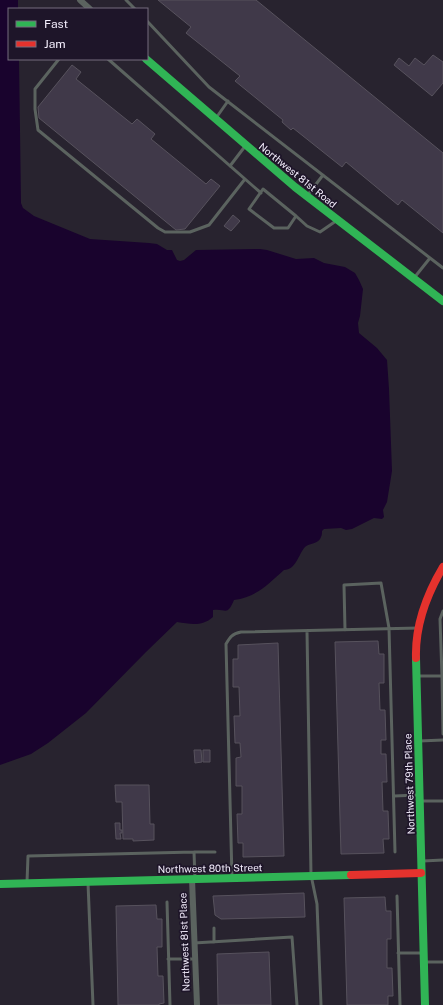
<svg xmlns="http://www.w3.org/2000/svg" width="443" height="1005" font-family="'Public Sans',sans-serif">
<rect width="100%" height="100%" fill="#28232f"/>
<path fill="#19032d" d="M0,0H18V9H9V59H19L21,203L23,208L34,216L90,239L149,243L157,244L167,250H172L177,260L180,261L184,260L196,250L260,249L267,250L296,259L314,258L324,263L345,267L355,273L359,280L363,289L360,316L358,323L359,333L377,348L387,360L389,389L392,471L387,502L383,510L384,517L382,519L374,518L352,529L346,530L341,528L324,529L322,531C322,533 322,535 321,537C319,544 309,543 305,547C298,555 296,570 284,570C268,584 257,597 234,600C227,617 226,608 213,610V617C202,627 190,624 177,622L146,652L86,713L48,743L31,754L0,765Z"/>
<path fill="#403949" stroke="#57525d" d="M158,0H256L443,153V233L402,200L398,205L346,162L342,167L293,128L291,130L282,122L283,120L235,81L240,76L186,33L191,27Z
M433,55L443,62V83L432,96L394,65L399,58L409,66L415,58L424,65Z
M72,65L81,72L76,79L132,124L137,119L155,134L151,139L206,184L211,179L220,186L185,229L176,230L39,118L38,107Z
M233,215L240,221L231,231L224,226Z
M378,641L379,654H384V683H379L380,710H385L386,740H381V754H386L387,782H382L383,811H388L389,839H383L384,853L341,854L335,642Z
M278,643L284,856L243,857V843H238L237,814H242V786H236V758L241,757L240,743H235L234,716H240L239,687H233V659H238V645Z
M194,750H201L202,762L195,763Z
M203,750H210V762H203Z
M115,785H149L150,824H154V840L133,841V839H123L122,802H116Z
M115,823H120V830H122V833H120L121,839H116Z
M304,893L305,917L221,919L215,915L213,896Z
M385,897L386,911H391V939H387V968H392L393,996H388V1005H347L344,898Z
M156,905L157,919H162V947H157L158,976H163L164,1003L159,1004V1005H118L116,906Z
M269,952L271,1005H218L217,954Z"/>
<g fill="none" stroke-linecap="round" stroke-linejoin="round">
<path stroke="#5b635f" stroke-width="3" d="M126,0L135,9
M147,21L209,87L443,268
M59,59L35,89V109L38,130L158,228L165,232H190L209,225L245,179
M108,59L261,193
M216,118L228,101
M230,166L246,145
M307,196L323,175
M296,216L288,228H274L249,209L263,189L296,216L307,226L320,232L336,221
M414,278L430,258
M345,630L344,585L381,583L389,628L395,852
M307,631L311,875L317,904L321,1005
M418,676H442L440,619L443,611
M442,676L443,734
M419,741L443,740
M394,796L418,795
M421,801H443
M423,861L443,860
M232,878L226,644C230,637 232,634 241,632L419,628
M195,879L194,852H215
M27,882L28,856L194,852
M88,883L93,1005
M397,896L400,1005
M167,902L170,1005
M214,928V942
M194,943L292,937L297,1005
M398,953H423
M168,959H195
M425,962H443"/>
<path stroke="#5b635f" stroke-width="6" d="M80,0L90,9
M192,879L197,1005"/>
<path stroke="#30b455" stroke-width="8" d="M146,59L295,187L443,301
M416,658L425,1005
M0,884L351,875"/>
<path stroke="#e5322d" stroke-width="8" d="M416,658C415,626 427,594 443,567
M351,875L421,873"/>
</g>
<g text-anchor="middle" stroke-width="3.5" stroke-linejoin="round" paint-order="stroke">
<g font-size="10" fill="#f4eefd" stroke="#1e1529">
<text transform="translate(298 175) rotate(39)" y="4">Northwest 81st Road</text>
<text transform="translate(409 784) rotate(-92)" y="4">Northwest 79th Place</text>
<text transform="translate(210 868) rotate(-1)" y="4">Northwest 80th Street</text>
<text transform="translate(184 942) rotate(-92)" y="4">Northwest 81st Place</text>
</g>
</g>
<rect x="8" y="8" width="140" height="52" fill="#1e1529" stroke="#746c7e"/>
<rect x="16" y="21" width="20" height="6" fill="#30b455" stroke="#746c7e"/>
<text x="44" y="28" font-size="12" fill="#f4eefd">Fast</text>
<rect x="16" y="41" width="20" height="6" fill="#e5322d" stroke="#746c7e"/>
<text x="44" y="48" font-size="12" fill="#f4eefd">Jam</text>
</svg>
